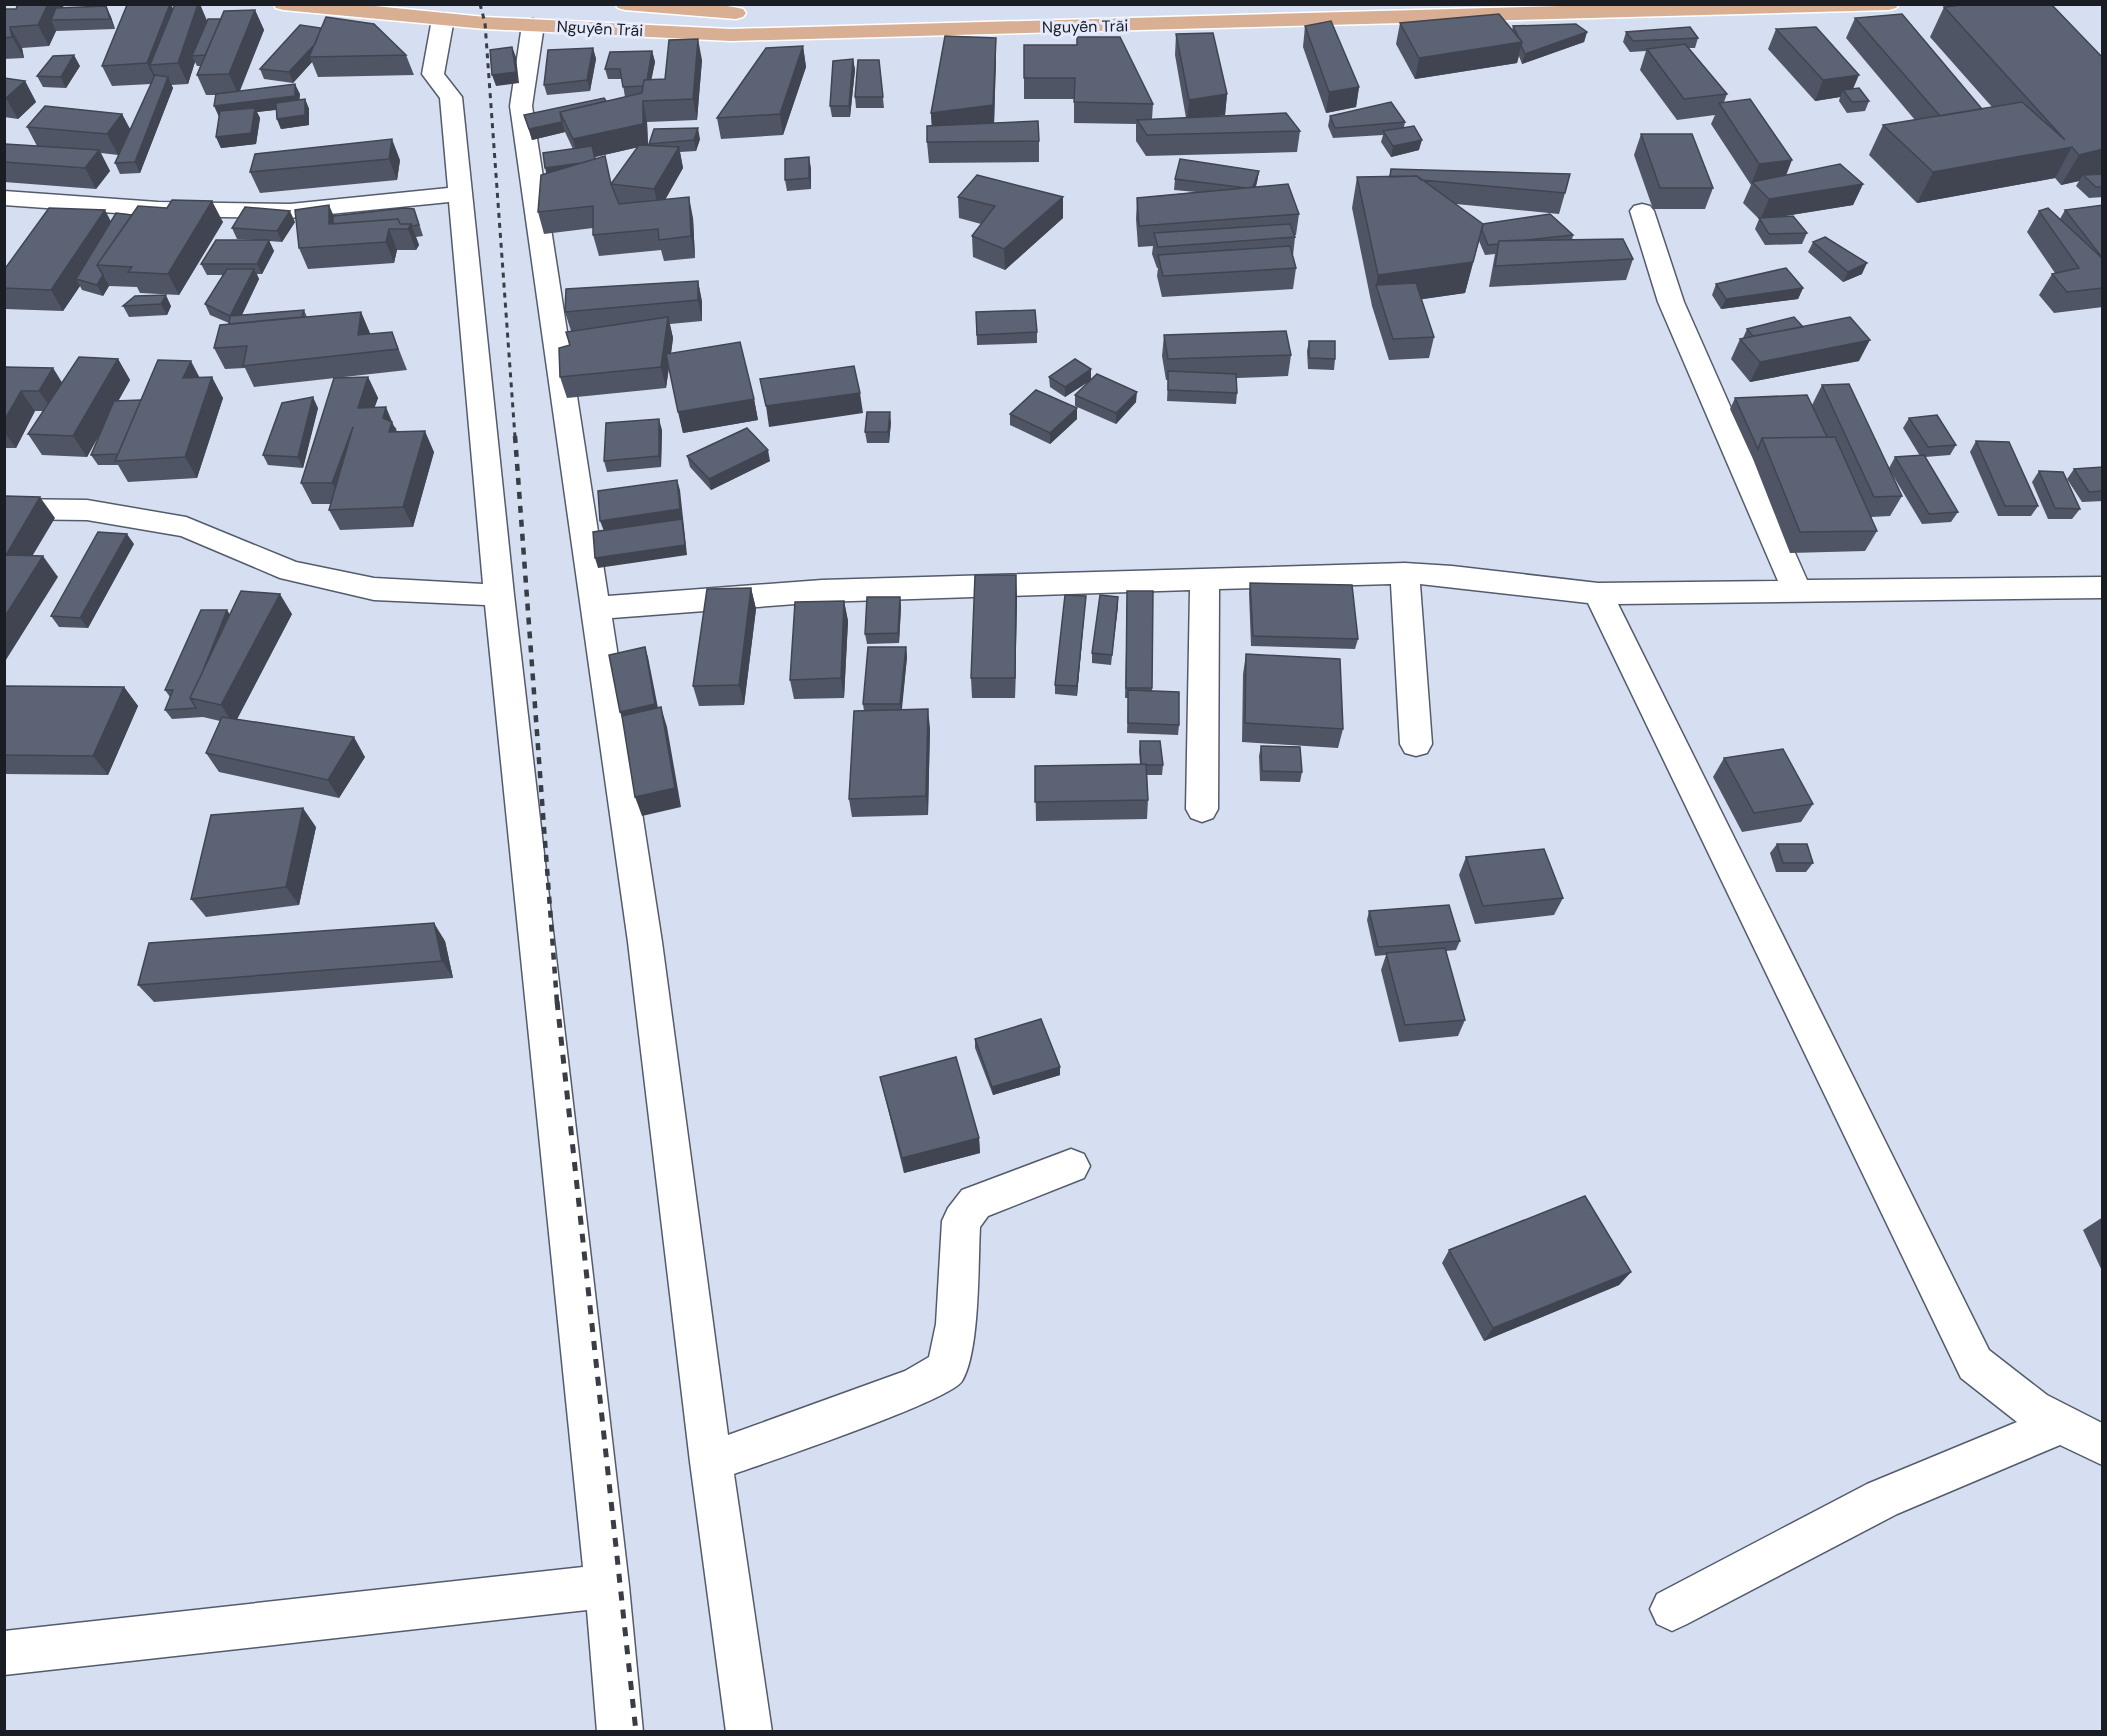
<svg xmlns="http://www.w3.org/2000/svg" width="2107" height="1736" font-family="'DM Sans',sans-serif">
<rect width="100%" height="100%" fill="#d6def2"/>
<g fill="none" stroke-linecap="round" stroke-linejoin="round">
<defs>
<path id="minor" d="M443,13L450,15L454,19L444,74L462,97L514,595L629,1586L643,1732H597L587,1610L4,1675V1631L583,1567L485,605L374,600L280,578L181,536L87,520L4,519V499L87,500L186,517L296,562L374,578L483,584L449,202L290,218L158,216L4,205V191L158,202L290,204L448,188L440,98L422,74L432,19L436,15Z
M533,19L540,21L544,25L532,106L608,596L822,580L1405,563L1452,566L1598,583L1778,581L1658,302L1630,211L1634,206L1642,204L1650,206L1654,211L1684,302L1807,580L2102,577V598L1618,604L1989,1350L2047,1395L2102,1423V1465L2060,1445L1897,1514L1687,1624L1672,1631L1657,1624L1650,1609L1657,1594L1867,1484L2017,1422L1961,1378L1588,603L1420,584L1432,744L1427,753L1416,756L1405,753L1400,744L1391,584L1219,589L1218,809L1213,818L1202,822L1191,818L1186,809L1190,590L822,602L612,618L662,942L728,1435L905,1371L929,1357L936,1324L942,1221L948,1208L962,1190L1071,1149L1084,1154L1090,1166L1084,1178L988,1216L980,1227C978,1263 980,1352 962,1381C950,1401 768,1462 734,1474L772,1732H726L690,1462L628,942L510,106L522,25L526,21Z"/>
<path id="major" d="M273,4H355L485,17L731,29L1636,4H1899L1896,8L1889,10L731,41L485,29L283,10L276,8Z
M615,4C656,4 703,0 743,9L746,13L743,17L736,19L625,10L618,8Z"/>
</defs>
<use href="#minor" stroke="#545b6c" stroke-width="3"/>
<use href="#major" stroke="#fff" stroke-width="3"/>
<use href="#minor" fill="#fff" fill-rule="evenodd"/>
<use href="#major" fill="#d9af93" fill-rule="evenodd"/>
<path stroke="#393d46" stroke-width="3" stroke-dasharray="5 5" stroke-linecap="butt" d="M480,4L485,23L515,437"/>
<path stroke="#393d46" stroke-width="4.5" stroke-dasharray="7 7" stroke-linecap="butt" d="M515,436L557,1003"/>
<path stroke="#393d46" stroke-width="5" stroke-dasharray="9 9" stroke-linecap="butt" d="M557,1001L636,1732"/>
</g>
<path fill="#4f5564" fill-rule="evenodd" d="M18,4H62L64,8L106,6L111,17L115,29L56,31L49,46L22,48L24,58L4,59V9H16Z
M1944,7L2103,58V197L2089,198L2076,186L2079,181L2061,185L2055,178L1917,203L1869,155L1883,125L1915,120L1846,38L1855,18L1982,109L1992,107L1930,37Z
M173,8L208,21L221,19L255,10L264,30L240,91L300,94L299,99H305L309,109V125L281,129L277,119L276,110L257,112L260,118L256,144L221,148L216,137L219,117L216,95H206L197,75L200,66H197L195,62L188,84L171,85L173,88L140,173L120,174L115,163L120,152L118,155L101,153L110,171L96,189L4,182V145L37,146L27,127L122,114L130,129L151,84L112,86L102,66Z
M1400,23L1512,30L1513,26L1587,32L1584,42L1522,64L1519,56L1517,63L1415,79L1396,44Z
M300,25L406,55L414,75L318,77L312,62L293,83L264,79L260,69Z
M1305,26L1359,87L1356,107L1326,113L1303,47Z
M1776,29L1869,101L1865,111L1847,113L1839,101L1840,97L1815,101L1768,49Z
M1626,32L1698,38L1695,48H1689L1727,94L1724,102L1786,175L1863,184L1853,205L1779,217L1807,233L1802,244L1765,245L1755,229L1759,219L1743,203L1751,185L1711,124L1715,115L1677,120L1640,70L1646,51L1630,52L1623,42Z
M1176,34L1227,94L1225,115L1216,116L1300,131L1297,152L1146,156L1136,141V124L1074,123V99H1024V45L1153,104L1152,119L1186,118L1175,55Z
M996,38V58L994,123L1039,141V162L929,163L927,142L932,125L931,113Z
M803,46L806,67L783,135L721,139L717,118Z
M593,48L596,59L590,91L547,95L544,85Z
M652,51L655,62L651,79H665L702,60L697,120L647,122L648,145H649V144L700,139L696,151L680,152L683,168L665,199L693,218L695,258L664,261L661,250L599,256L593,235V228L544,234L538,212L546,173L573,149L565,132L532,140L524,115L606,101L625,97L622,79H608L605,69ZM638,147L612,183L595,157Z
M853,59L855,70L850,117H832L830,106Z
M879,60L884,108H856L855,97Z
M80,66L66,88L43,87L37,76Z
M4,78L25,81L36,102L18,119L4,117Z
M1330,116L1405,122L1404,127L1419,150L1391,157L1381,142L1383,135L1333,138L1328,126Z
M1641,134L1713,188L1705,209H1653L1634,155Z
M255,154L400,160L397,180L260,193L250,172Z
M811,168V189L787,191L785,180Z
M1391,169L1565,193L1559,214L1456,204L1483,224L1573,235L1572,240L1633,259L1626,280L1489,287L1495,254L1485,255L1479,241L1465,293L1421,299L1434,337L1429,358L1389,360L1372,306L1352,208L1357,177H1389Z
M1259,171L1257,182L1256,187L1299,214L1296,235H1295V237L1293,256L1296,268L1293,289L1162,297L1157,276L1158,268H1157L1152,254L1153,246L1138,247L1136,219L1137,198L1196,192L1174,190L1175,179Z
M958,197H1063V218L1005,270L973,257L972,236L981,224L959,218Z
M2103,205V307L2054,313L2039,295L2052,274L2055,273L2027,232L2039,211L2060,219L2065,210Z
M132,215L223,222L179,295L140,293L137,287L109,286L103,296L82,290L80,286L63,311L5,309L4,307V270L111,222Z
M333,216L418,220L423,236L416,237L419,245L416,250H397L394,263L308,269L299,248Z
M295,222L282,242L269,241L274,251L262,274H257L259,279L242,315L304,310L307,317L361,312L370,334L392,332L407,370L254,387L245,368L225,369L214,348L229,323L210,315L205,304L223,275H207L201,264L255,240L237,239L232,228Z
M1813,242L1862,274L1843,282L1808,252Z
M698,281L702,302V321L670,324L673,338L671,354L754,399L758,420L683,433L669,367L666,388L567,398L560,377L570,345L571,331L565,312Z
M1716,284L1803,288L1798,299L1721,309L1712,295Z
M135,296L171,306L167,315L129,317L123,306Z
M976,312L1037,332V343L977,345Z
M1803,327L1859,361L1750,382L1731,359L1740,339L1743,338L1747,329Z
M1164,335L1291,355L1288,376L1237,378V393L1236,404L1167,401L1168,380H1166L1162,356Z
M1309,341L1335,359L1334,370L1308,369L1307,351Z
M118,359L130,380L118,401L141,400L200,378L223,398L197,478L128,482L118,465H98L91,455L101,431L87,457L42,455L28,434L43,411H35L16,448H4V367L53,368L62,383Z
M1091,369V380L1065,397L1050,387L1049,377Z
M368,377L378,398L374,408L396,428L397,432L434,452L413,527L340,530L329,510L331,504H312L301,483Z
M1822,385L1889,468L1895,457L1920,456L1903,428L1909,418L1956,445L1950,455L1925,457L1958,512L1951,522L1922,524L1889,469L1902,496L1890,516L1871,517L1877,531L1865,551L1790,553L1753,459L1730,409L1735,398L1812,405Z
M1075,395L1136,402L1116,424L1075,406Z
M318,408L303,468L268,465L263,455Z
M1010,414L1077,419L1050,444L1010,425Z
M891,422L889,443H867L865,432Z
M662,430L661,467L607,472L604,461Z
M1976,441L2038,506L2031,516H1998L1970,452Z
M687,456L770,461L711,490L690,467Z
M2103,467V501L2082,502L2067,479L2074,469Z
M2039,471L2080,509L2072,519H2048L2032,482Z
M134,544L88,628L59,627L51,616Z
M1250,583L1358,639L1355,649L1251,646L1249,593Z
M751,588L756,609L744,705L699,706L693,686Z
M1153,591L1152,691L1179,725L1178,735L1127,733L1128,698H1125L1127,601Z
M1017,595L1015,698H972L971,678Z
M1086,596L1077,696L1055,694V685Z
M900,597L901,607L899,643L867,644L865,634Z
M1118,597L1111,665L1092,663V653Z
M844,601L848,621L844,698L794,699L790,680Z
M227,610L230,615L292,614L237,719L365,757L339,798L219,772L206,753L220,721L203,717L172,719L165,710L170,697L165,690Z
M906,647L907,657L902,709L930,728L928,815L852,817L849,799L864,711L863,704Z
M1246,654L1343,729L1338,748L1242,742L1243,674Z
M4,686L124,687L138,706L108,775L4,774Z
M1140,741L1163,765L1162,775H1147L1148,800L1147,819L1036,821L1035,766L1140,764L1139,751Z
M1261,746L1302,772L1300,782L1260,781L1259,756Z
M1724,758L1813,804L1801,822L1742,832L1713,777Z
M316,827L299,905L206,917L191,899Z
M1777,844L1813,863L1806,872H1776L1770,853Z
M1466,857L1563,898L1554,915L1475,924L1459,875Z
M1369,911L1460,941L1456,950L1446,951L1465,1020L1458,1036L1399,1042L1381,970L1386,955L1375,956L1367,920Z
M445,941L453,978L154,1002L138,985Z
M975,1039L1060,1075L993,1095L975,1048Z
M880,1077L979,1138L980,1153L904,1173Z
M2103,1217V1273L2083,1230Z
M1449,1250L1631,1272L1619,1285L1484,1341L1442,1263Z"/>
<path fill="#404551" d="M48,4H62L65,11L51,20L56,31L49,46L38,25Z
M170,4H171L180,24L150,65L158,82L157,84L147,63Z
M198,4H200L208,23L192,56L195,62L188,84L178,63Z
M106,6L111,17L115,29L110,19Z
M255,10L264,30L238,94L229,74Z
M10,27L22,48L24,58L12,37Z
M328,29L309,57L312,62L293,83L289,72Z
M1587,32L1584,42L1522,64L1525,54Z
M996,38V58L994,126L932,134L931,113Z
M698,39L702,60L697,120L693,99Z
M1522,42L1517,63L1415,79L1419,58Z
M803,46L806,67L783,135L780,114Z
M512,47L516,57L519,83L496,86L492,75Z
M593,48L596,59L590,91L587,80Z
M652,51L655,62L648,97L645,86Z
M74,55L80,66L66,88L61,77Z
M853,59L855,70L850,117L849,106Z
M1859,75L1850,96L1843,90L1840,97L1815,101L1823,80Z
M168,77L173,88L140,173L135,162Z
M25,81L36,102L18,119L6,98Z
M295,84L300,94L299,107L257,112L260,118L256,144L221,148L216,137L219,117L214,106Z
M1359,87L1356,107L1326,113L1329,92Z
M1227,94L1225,115L1187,121L1189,100Z
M305,99L309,109V125L281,129L277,119Z
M643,101L647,122L648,145L595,157L598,172L548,179L545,168L579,160L573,139Z
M122,114L133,135L118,155L107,134Z
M562,122L565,132L532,140L529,129Z
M698,128L700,139L696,151L694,140Z
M392,139L400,160L397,180L389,159Z
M1422,140L1419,150L1391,157L1393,146Z
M679,147L683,168L659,211L654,189Z
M2072,147L2055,178L1917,203L1933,172Z
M2103,149V175H2083L2079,181L2061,185L2079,155Z
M99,150L110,171L96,189L85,168Z
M809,157L811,168V189L809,178Z
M1792,160L1784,181L1752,182L1759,164Z
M1259,171L1257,182L1251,199L1252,189Z
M1863,184L1853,205L1760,220L1769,199Z
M689,197L693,218L695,258L691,236Z
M1063,197V218L1005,270L1004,249Z
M212,201L223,222L179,295L168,274Z
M329,205L338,226L329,224Z
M105,210L116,231L76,279L80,286L63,311L51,290Z
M290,211L295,222L282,242L277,231Z
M411,224L419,245L416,250L408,229Z
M1483,224L1465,293L1383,305L1376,285L1378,275Z
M389,229L397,250L394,263L386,242Z
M269,240L274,251L262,274L257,264Z
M1867,263L1862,274L1843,282L1848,272Z
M254,269L259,279L236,327L230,316Z
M103,275L109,286L103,296L97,285Z
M698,281L702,302V321L698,300Z
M1803,288L1798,299L1721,309L1726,299Z
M166,295L171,306L167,315L161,304Z
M361,312L370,333L367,353L358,335Z
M668,317L673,338L666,388L661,367Z
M1870,340L1859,361L1750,382L1760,362Z
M118,359L130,380L87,457L73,436Z
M191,361L202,382L183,378Z
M53,368L66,389L53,411L39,391Z
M1091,369V380L1065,397V387Z
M212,377L223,398L197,478L185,457Z
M368,377L378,398L367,429L358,408Z
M21,391L35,411L16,448L4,432V421Z
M1137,392L1136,402L1116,424V413Z
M860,393L863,413L769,427L766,406Z
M313,397L318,408L303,468L298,457Z
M754,399L758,420L683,433L678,412Z
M386,407L401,443L398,453L383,418Z
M1077,408V419L1050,444V433Z
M890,412L891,422L889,443L888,432Z
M659,419L662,430L661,467L659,456Z
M353,427L343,503L332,483Z
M425,431L434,452L413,527L403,507Z
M768,450L770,461L711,490L709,479Z
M677,480L680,490L687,555L598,568L595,558L604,531L600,521Z
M40,497L55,518L21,575L6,555Z
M127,534L134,544L88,628L80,618Z
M43,556L58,577L4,663V618Z
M1016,575L1017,595L1015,698V678Z
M751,588L756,609L744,705L739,685Z
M280,594L292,614L234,725L221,705Z
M1086,596L1085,606L1077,696V686Z
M900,597L901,607L899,643L898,633Z
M1118,597V607L1111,665L1112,655Z
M844,601L848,621L844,698L841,678Z
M227,610L233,621L197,685Z
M645,647L648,657L659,713L623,721L620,712Z
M906,647L907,657L901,713L900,704Z
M124,687L138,706L108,775L93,756Z
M661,707L667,727L681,807L642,816L635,797Z
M928,709L930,728L928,815L926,796Z
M354,737L365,757L339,798L328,780Z
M303,808L316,827L299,905L286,887Z
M434,923L445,941L453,978L442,961Z
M1060,1067V1075L993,1095L992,1087Z
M979,1138L980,1153L904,1173L902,1158Z
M1631,1272L1619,1285L1484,1341L1493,1328Z"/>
<path fill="#5c6374" stroke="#404551" stroke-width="1.5" d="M18,4H48L38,25L10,27L12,37L4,38V9H16Z
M143,4H170L147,63L102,66L127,5Z
M175,4H198L178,63L150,65Z
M1969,4H2051L2103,58V149L2079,155L2072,147L1933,172L1883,125L2022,102L2065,140L1944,7Z
M106,6L110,19L51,20L56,8Z
M255,10L229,74L197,75L224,11Z
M1499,14L1522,42L1419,58L1400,23Z
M1902,14L1982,109L1940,116L1855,18Z
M326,17L374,24L406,55L309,57Z
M208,19H221L205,55L192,56Z
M1331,21L1359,87L1329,92L1305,26Z
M1576,24L1587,32L1525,54L1521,45L1522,42L1518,36L1513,26Z
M300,25L321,28L315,44L289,72L260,69Z
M1690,27L1698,38L1633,41L1626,32Z
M1816,27L1859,75L1823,80L1776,29Z
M1213,33L1227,94L1189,100L1176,34Z
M945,36L996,38L993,105L931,113Z
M1077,37H1120L1153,104L1074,102L1075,78H1024V45H1077Z
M698,39L693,99L643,101V124L573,139L560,112L642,93L644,80L665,79L669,40Z
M1685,44L1727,94L1684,99L1647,49Z
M803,46L780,114L717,118L766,48Z
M512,47L516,72L492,75L490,50Z
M593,48L587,80L544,85L548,50Z
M652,51L647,80H644L643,86L623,87L620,69H605L610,52Z
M74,55L61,77L37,76L53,56Z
M853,59L849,106H830L833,61Z
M858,60H879L883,97H855Z
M155,75L168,77L135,162L115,163Z
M4,78L25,81L6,98H4Z
M295,84V96L214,106L216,94Z
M1859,88L1869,101L1852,102L1843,90Z
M604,98L606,101L560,112L562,122L529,129L524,115Z
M305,99V115L277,119L276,103Z
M1750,99L1792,160L1759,164L1719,103Z
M1391,102L1405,122L1335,128L1330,116Z
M45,106L122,114L107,134L27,127Z
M255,108L251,133L216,137L220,111Z
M1286,113L1300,131L1147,135L1137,120Z
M1038,121L1039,141L927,142V126Z
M1414,126L1422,140L1393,146L1383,131Z
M698,128L694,140L649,144L654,129Z
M1641,134H1692L1713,188H1660Z
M392,139L389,159L250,172L255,154Z
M5,144L99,150L85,168L4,162V145Z
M639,145L679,147L654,189L611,184Z
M592,146L595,159L581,163L545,168L543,153Z
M605,156L611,184L619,204L689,197L691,236L659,240L658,229L593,235V206L538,212L541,175Z
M809,157V178L785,180V159Z
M1180,159L1259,171L1253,187L1246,188L1175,179Z
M1840,164L1863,184L1769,199L1752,182Z
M1391,169L1570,174L1565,193L1421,180L1417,176L1390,177Z
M2103,174V187H2096L2083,175Z
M977,175L1063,197L1004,249L972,236L995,206L958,197Z
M1417,176L1483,224L1473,262L1378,275L1357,177Z
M1288,184L1299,214L1139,226L1137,198Z
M172,200L212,201L168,274L128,272L132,267L97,265L138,206L167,208Z
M329,205V224L398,219L400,224H411L408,229H389L386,242L299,248L295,210Z
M2103,205V256H2101L2065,210Z
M245,207L290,211L277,231L232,228Z
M49,208L105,210L51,290L4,288V270Z
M405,208L414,209L419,225L412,226L411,224H400L398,219L333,224V216Z
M2048,208L2103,259V288L2067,292L2052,274L2079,268L2039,211Z
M116,213L132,215L97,265L103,275L97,285L76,279Z
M1550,214L1573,235L1527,240L1499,241L1498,244L1488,245L1482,230L1483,224Z
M1793,216L1807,233L1769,234L1759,218Z
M1290,224L1295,237L1158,247L1154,233Z
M1825,237L1867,263L1848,272L1813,242Z
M1623,239L1633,259L1495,266L1499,241Z
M216,240H269L257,264H201Z
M1290,246L1296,268L1163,276L1158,255Z
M1786,268L1803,288L1726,299L1716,284Z
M227,269H254L230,316L205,304Z
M698,281V300L565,312L566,289Z
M1416,283L1434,337L1393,339L1376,285Z
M166,295L161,304L123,306L135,296Z
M304,310L302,317L229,324L230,316Z
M1035,310L1037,332L977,335L976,312Z
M361,312L358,335L392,332L398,349L243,366L247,346L214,348L220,325Z
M668,317L661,367L560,377L559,348L570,345L566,332Z
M1794,317L1803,327L1753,336L1747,329Z
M1850,317L1870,340L1760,362L1740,339Z
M1286,331L1291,355L1168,359L1164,335Z
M1309,341H1335V359L1309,358Z
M740,342L754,399L678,412L666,354Z
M79,357L118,359L73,436L28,434Z
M1075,359L1091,369L1065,387L1049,377Z
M158,360L191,361L183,378L212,377L185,457L115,461Z
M854,366L860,393L766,406L760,379Z
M4,367L53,368L39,391H21L4,421Z
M1168,371L1236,374L1237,393L1168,390Z
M1097,374L1137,392L1116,413L1075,395Z
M368,377L358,408L386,407L383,418L392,422L389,432L425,431L403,507L329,510L353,427L332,483H301L334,378Z
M1849,384L1902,496L1874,497L1822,385Z
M1036,390L1077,408L1050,433L1010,414Z
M1807,395L1827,437L1762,438L1758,449L1735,398Z
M313,397L298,457L263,455L282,403Z
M141,400L118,454L91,455L114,401Z
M867,412H890L888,432H865Z
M1937,415L1956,445L1928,447L1909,418Z
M659,419V456L604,461L606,423Z
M747,428L768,450L709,479L687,456Z
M1835,437L1877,531L1800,532L1762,438Z
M1976,441L2009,442L2038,506H2005Z
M1924,455L1958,512L1929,514L1895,457Z
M2103,467V491L2089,492L2074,469Z
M2039,471L2063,472L2080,509L2055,508Z
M677,480L680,509L600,521L598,491Z
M5,496L40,497L6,555L43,556L4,618Z
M682,519L685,545L595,558L593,532Z
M98,532L127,534L80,618L51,616Z
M975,575H1016L1015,678H971Z
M1250,583L1352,585L1358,639L1253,636Z
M751,588L739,685L693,686L707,589Z
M241,591L280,594L221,705L190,698Z
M1127,591H1153L1152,688H1126Z
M1065,595L1086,596L1077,686L1055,685Z
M1100,595L1118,597L1112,655L1092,653Z
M867,597H900L898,633L865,634Z
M844,601L841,678L790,680L795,602Z
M201,610H227L202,673L190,698L196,708L165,710L173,690H165Z
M645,647L655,704L620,712L609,655Z
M868,647H906L900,704H863Z
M1246,654L1340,659L1343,729L1245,723Z
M4,686L124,687L93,756L4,755Z
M1128,690L1179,692V725L1128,723Z
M661,707L675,788L635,797L622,716Z
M928,709L926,796L849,799L854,711Z
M222,717L354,737L328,780L206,753Z
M1140,741H1160L1163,765H1146V764H1141Z
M1261,746L1300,747L1302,772L1262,771Z
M1783,749L1813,804L1754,813L1724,758Z
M1146,764L1148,800L1035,802V766Z
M303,808L286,887L191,899L211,815Z
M1777,844H1807L1813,863H1783Z
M1544,849L1563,898L1483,906L1466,857Z
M1449,905L1460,941L1378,947L1369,911Z
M434,923L442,961L138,985L149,943Z
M1445,948L1465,1020L1405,1025L1386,953Z
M1041,1019L1060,1067L992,1087L975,1039Z
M956,1057L979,1138L902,1158L880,1077Z
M1585,1196L1631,1272L1493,1328L1449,1250Z"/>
<g text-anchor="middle" stroke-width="6" stroke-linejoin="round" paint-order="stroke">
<g font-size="16" fill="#1a1d24" stroke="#e5ebfc">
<text transform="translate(1085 26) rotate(-1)" y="6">Nguyễn Trãi</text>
<text transform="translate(600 28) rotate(3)" y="6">Nguyễn Trãi</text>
</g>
</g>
<rect width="2107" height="1736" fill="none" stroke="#1a1d24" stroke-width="12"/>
</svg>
